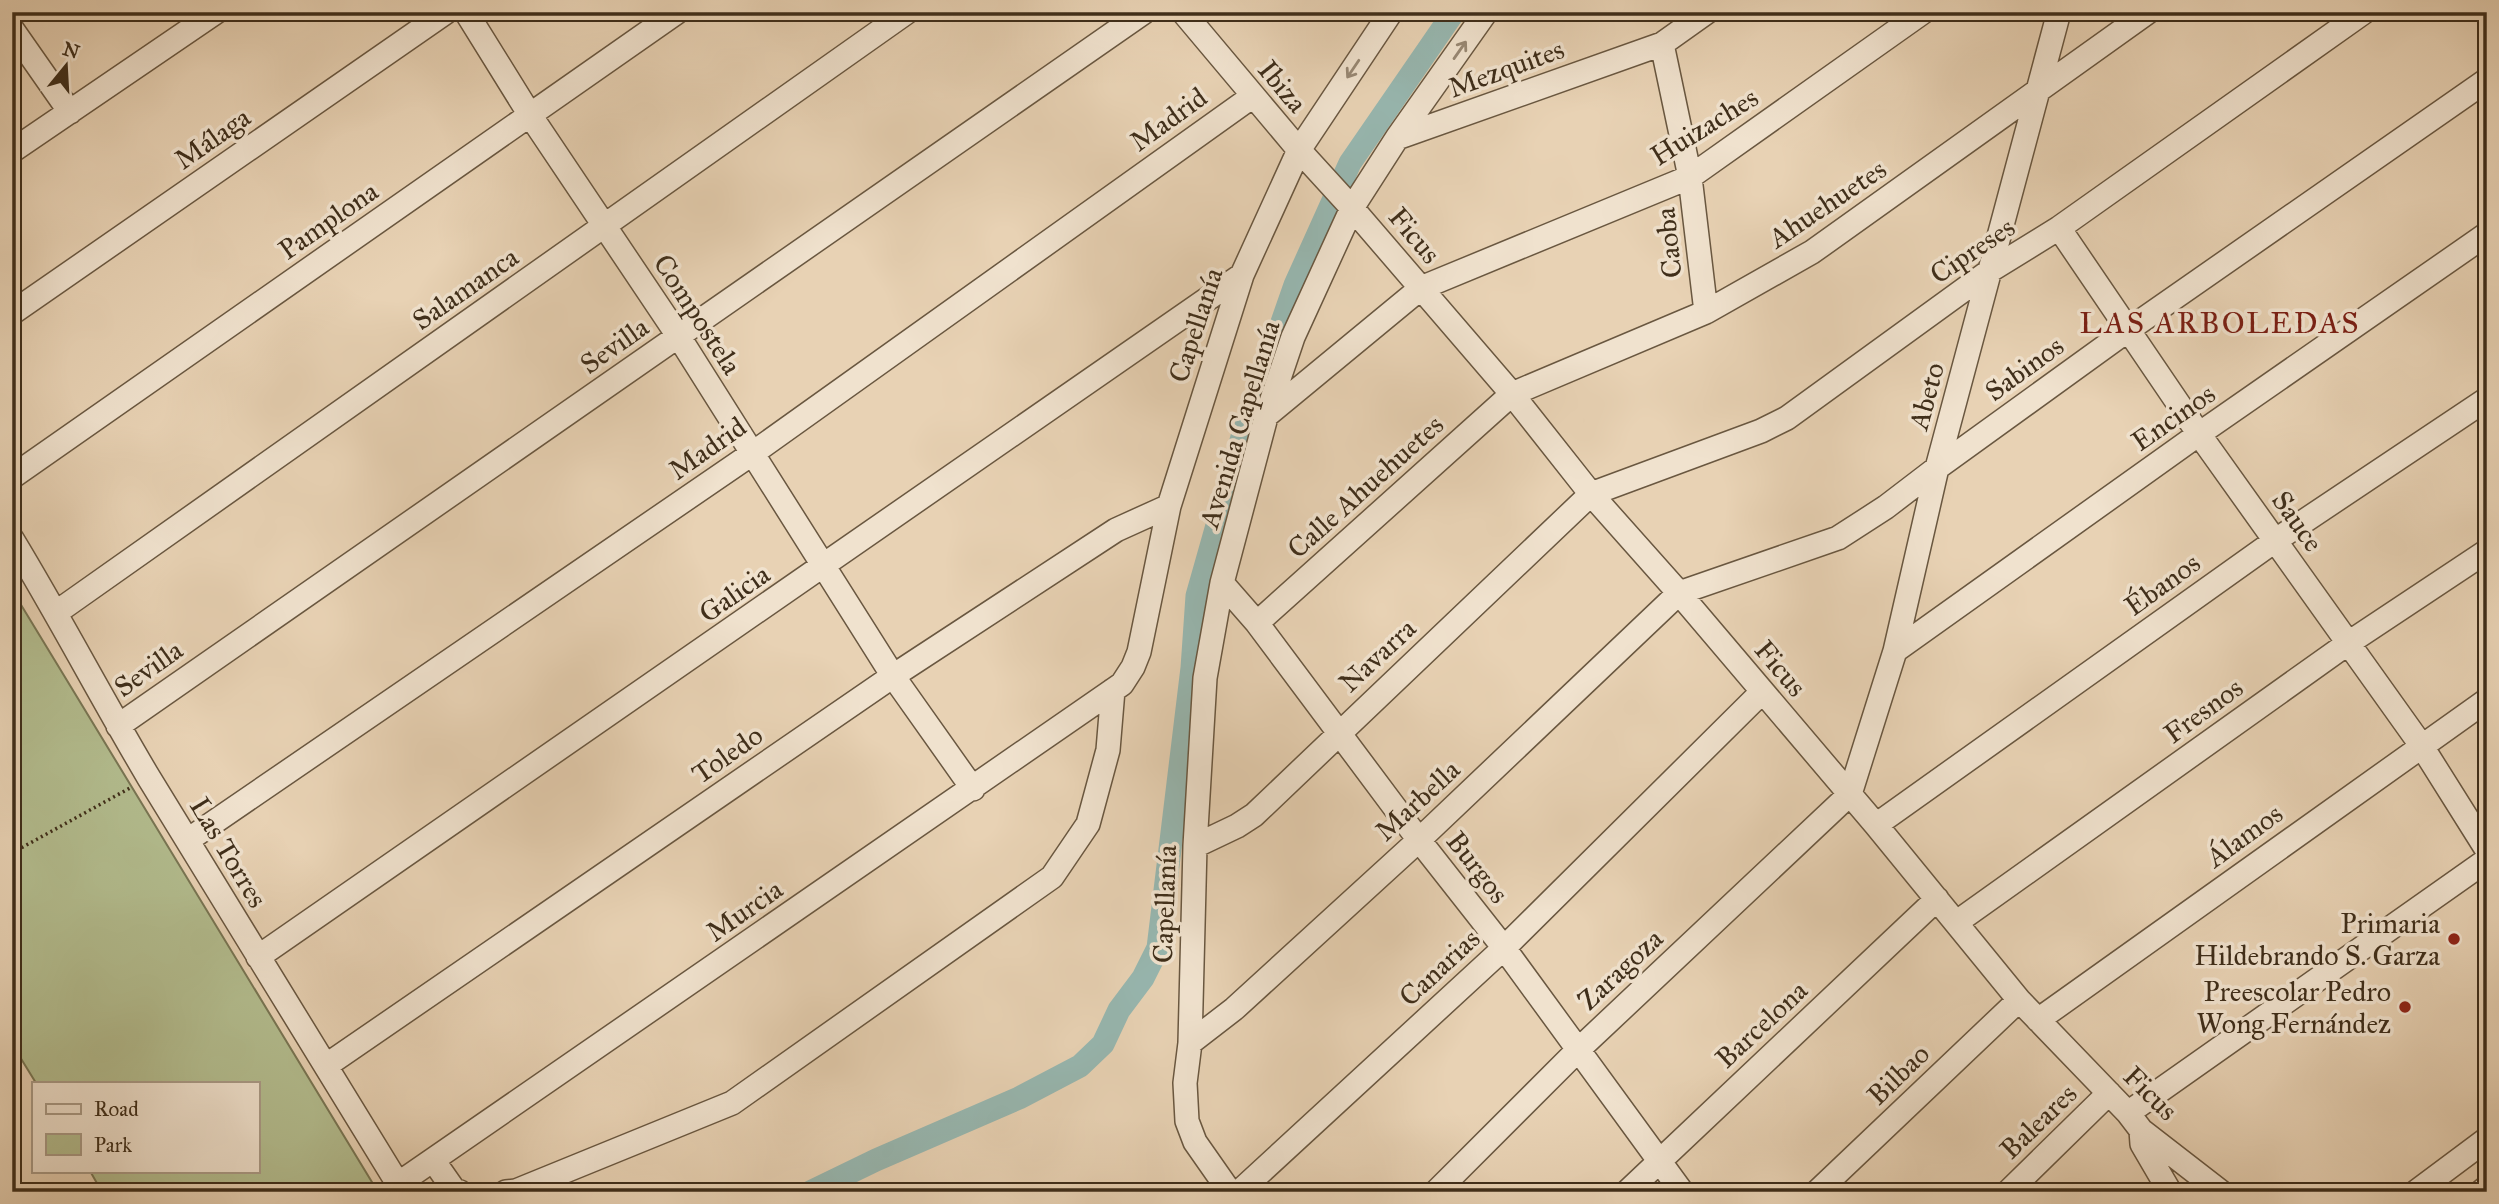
<svg xmlns="http://www.w3.org/2000/svg" width="2499" height="1204" font-family="'IM FELL Great Primer',serif">
<rect width="100%" height="100%" fill="#e8d2b4"/>
<filter id="stains"><feTurbulence type="fractalNoise" baseFrequency=".00286" numOctaves="4"/><feColorMatrix values="0 0 0 0 .2 0 0 0 0 .09 0 0 0 0 .02 0 0 0 .5 -.17"/></filter>
<radialGradient id="worn" r=".72"><stop offset=".6" stop-color="#630" stop-opacity="0"/><stop offset="1" stop-color="#630" stop-opacity=".3"/></radialGradient>
<path fill="#b3bd8f" stroke="#797654" stroke-width="2" d="M12,590L378,1192H102L90,1171H257V1083H36L12,1044Z"/>
<g fill="none" stroke-linecap="round" stroke-linejoin="round">
<path stroke="#97b7b0" stroke-width="23" d="M810,1192L876,1160L1019,1098L1080,1066L1103,1044L1119,1010L1143,978L1158,948L1192,668L1197,596L1242,437L1295,285L1350,163L1454,12"/>
<defs>
<path id="minor" d="M466,12L530,115L679,337L893,676L973,789
M1183,12L1299,150L1352,208L1512,394L1591,494L1679,593L1876,825L2019,1000L2128,1113L2141,1130L2221,1192
M12,29L70,112
M1662,44L1690,177L1706,312
M1397,138L1662,44L1707,12
M12,151L216,12
M2059,228L2199,434L2421,745L2487,850
M12,313L446,12
M1266,416L1421,288L1690,177L1923,12
M12,477L677,12
M12,539C60,618 102,699 149,778L403,1192
M1222,583L1257,623L1419,840L1504,948L1682,1192
M57,612L907,12
M1257,623L1512,394L1706,312L1812,252L2148,12
M1895,651L2199,434L2487,234
M118,726L1144,12
M1876,825L2276,540L2487,399
M188,840L753,453L1253,96
M1195,846L1237,826L1254,815L1591,494L1761,431L1787,418L1991,270L2059,228L2364,12
M1957,922L2347,644L2487,551
M258,957L1242,275
M2038,1020L2487,700
M1190,1043L1234,1009L1419,840L1679,593L1838,538L1886,507L1937,468L2128,330L2487,80
M327,1065L893,676L1116,530L1169,506
M2128,1113L2487,860
M2141,1130L2142,1144L2170,1192
M433,1160L454,1190L460,1192
M398,1184L1122,684L1133,667L1139,652L1169,506L1242,275L1299,150L1391,12
M506,1192L516,1191L732,1103L1052,877L1088,824L1108,750L1113,690
M1230,1192L1195,1142L1187,1121L1185,1083L1190,1043L1195,846L1205,678L1222,583L1266,417L1293,337L1352,208L1397,138L1486,12
M1239,1192L1504,948L1762,692
M1436,1192L1577,1051L1850,794L1895,651L1937,468L2059,12
M1627,1192L1937,899
M1817,1192L2019,1000
M2008,1192L2109,1093
M2416,1192L2487,1139
M2481,1192L2487,1187"/>
</defs>
<use href="#minor" stroke="#695740" stroke-width="26"/>
<path stroke="#3f2e1a" stroke-width="3.5" stroke-dasharray="2 3.5" stroke-linecap="butt" d="M12,853L130,788"/>
<use href="#minor" stroke="#f0e2ce" stroke-width="23"/>
</g>
<defs><path id="oneway-shaft" d="M-6 0H5M1.5-3L5.5 0L1.5 3" fill="none" stroke-width="1.6" stroke-linecap="round" stroke-linejoin="round" transform="scale(1.75)"/></defs>
<g stroke="#988874">
<use href="#oneway-shaft" transform="translate(1460 50) rotate(-55)"/>
<use href="#oneway-shaft" transform="translate(1353 69) rotate(124)"/>
</g>
<g fill="#8f2418" stroke="#f0e2ce" stroke-width="2.5">
<circle cx="2454" cy="939" r="7"/>
<circle cx="2405" cy="1007" r="7"/>
</g>
<g text-anchor="middle" stroke-width="7" stroke-linejoin="round" paint-order="stroke">
<g font-size="28" fill="#3f2e1a" stroke="#f0e2ce">
<text transform="translate(1506 68) rotate(-20)" y="10">Mezquites</text>
<text transform="translate(1283 86) rotate(50)" y="10">Ibiza</text>
<text transform="translate(1168 119) rotate(-36)" y="10">Madrid</text>
<text transform="translate(1704 126) rotate(-32)" y="10">Huizaches</text>
<text transform="translate(212 138) rotate(-35)" y="10">Málaga</text>
<text transform="translate(1827 203) rotate(-34)" y="10">Ahuehuetes</text>
<text transform="translate(328 220) rotate(-35)" y="10">Pamplona</text>
<text transform="translate(1415 235) rotate(50)" y="10">Ficus</text>
<text transform="translate(1668 243) rotate(-96)" y="10">Caoba</text>
<text transform="translate(1972 250) rotate(-34)" y="10">Cipreses</text>
<text transform="translate(465 288) rotate(-35)" y="10">Salamanca</text>
<text transform="translate(698 314) rotate(57)" y="10">Compostela</text>
<text transform="translate(1195 325) rotate(-72)" y="10">Capellanía</text>
<text transform="translate(614 345) rotate(-35)" y="10">Sevilla</text>
<text transform="translate(2024 368) rotate(-36)" y="10">Sabinos</text>
<text transform="translate(1926 396) rotate(-75)" y="10">Abeto</text>
<text transform="translate(2173 417) rotate(-35)" y="10">Encinos</text>
<text transform="translate(1239 424) rotate(-73)" y="10">Avenida Capellanía</text>
<text transform="translate(707 448) rotate(-35)" y="10">Madrid</text>
<text transform="translate(1365 486) rotate(-42)" y="10">Calle Ahuehuetes</text>
<text transform="translate(2298 521) rotate(55)" y="10">Sauce</text>
<text transform="translate(2162 584) rotate(-36)" y="10">Ébanos</text>
<text transform="translate(734 593) rotate(-35)" y="10">Galicia</text>
<text transform="translate(1377 655) rotate(-43)" y="10">Navarra</text>
<text transform="translate(148 668) rotate(-35)" y="10">Sevilla</text>
<text transform="translate(1781 668) rotate(50)" y="10">Ficus</text>
<text transform="translate(2203 710) rotate(-36)" y="10">Fresnos</text>
<text transform="translate(727 754) rotate(-35)" y="10">Toledo</text>
<text transform="translate(1417 800) rotate(-43)" y="10">Marbella</text>
<text transform="translate(2244 835) rotate(-36)" y="10">Álamos</text>
<text transform="translate(229 852) rotate(59)" y="10">Las Torres</text>
<text transform="translate(1478 867) rotate(52)" y="10">Burgos</text>
<text transform="translate(1164 904) rotate(-88)" y="10">Capellanía</text>
<text transform="translate(744 910) rotate(-35)" y="10">Murcia</text>
<text transform="translate(1439 967) rotate(-43)" y="10">Canarias</text>
<text transform="translate(1620 969) rotate(-43)" y="10">Zaragoza</text>
<text transform="translate(1761 1024) rotate(-43)" y="10">Barcelona</text>
<text transform="translate(1898 1074) rotate(-44)" y="10">Bilbao</text>
<text transform="translate(2151 1093) rotate(45)" y="10">Ficus</text>
<text transform="translate(2038 1121) rotate(-44)" y="10">Baleares</text>
</g>
<g font-size="28" fill="#3f2e1a" stroke="#f0e2ce" text-anchor="end">
<text x="2440" y="933">Primaria<tspan x="2440" dy="32">Hildebrando S. Garza</tspan></text>
<text x="2391" y="1001">Preescolar Pedro<tspan x="2391" dy="32">Wong Fernández</tspan></text>
</g>
<g font-size="30" letter-spacing="2" fill="#7a1f14" stroke="#f0e2ce">
<text x="2220" y="333">LAS ARBOLEDAS</text>
</g>
</g>
<rect width="2499" height="1204" fill="none" stroke="#e8d2b4" stroke-width="42"/>
<rect x="14" y="14" width="2471" height="1176" fill="none" stroke="#3f2e1a" stroke-width="3.5"/>
<rect x="21" y="21" width="2457" height="1162" fill="none" stroke="#3f2e1a" stroke-width="2"/>
<rect x="32" y="1082" width="228" height="91" fill="#f0e2ce" stroke="#a99a86" stroke-width="2"/>
<rect x="46" y="1104" width="35" height="10" fill="#f0e2ce" stroke="#a99a86" stroke-width="2"/>
<text x="94" y="1116" font-size="21" fill="#3f2e1a">Road</text>
<rect x="46" y="1134" width="35" height="21" fill="#b3bd8f" stroke="#a99a86" stroke-width="2"/>
<text x="94" y="1152" font-size="21" fill="#3f2e1a">Park</text>
<g transform="translate(66 66) rotate(18)" stroke="#f0e2ce" stroke-width="5" paint-order="stroke">
<path d="M0-5L12 26L0 18L-12 26Z" fill="#3f2e1a"/>
<text y="-10" font-size="19" font-weight="bold" text-anchor="middle" fill="#3f2e1a">N</text>
</g>
<rect width="100%" height="100%" filter="url(#stains)"/>
<rect width="100%" height="100%" fill="url(#worn)"/>
</svg>
